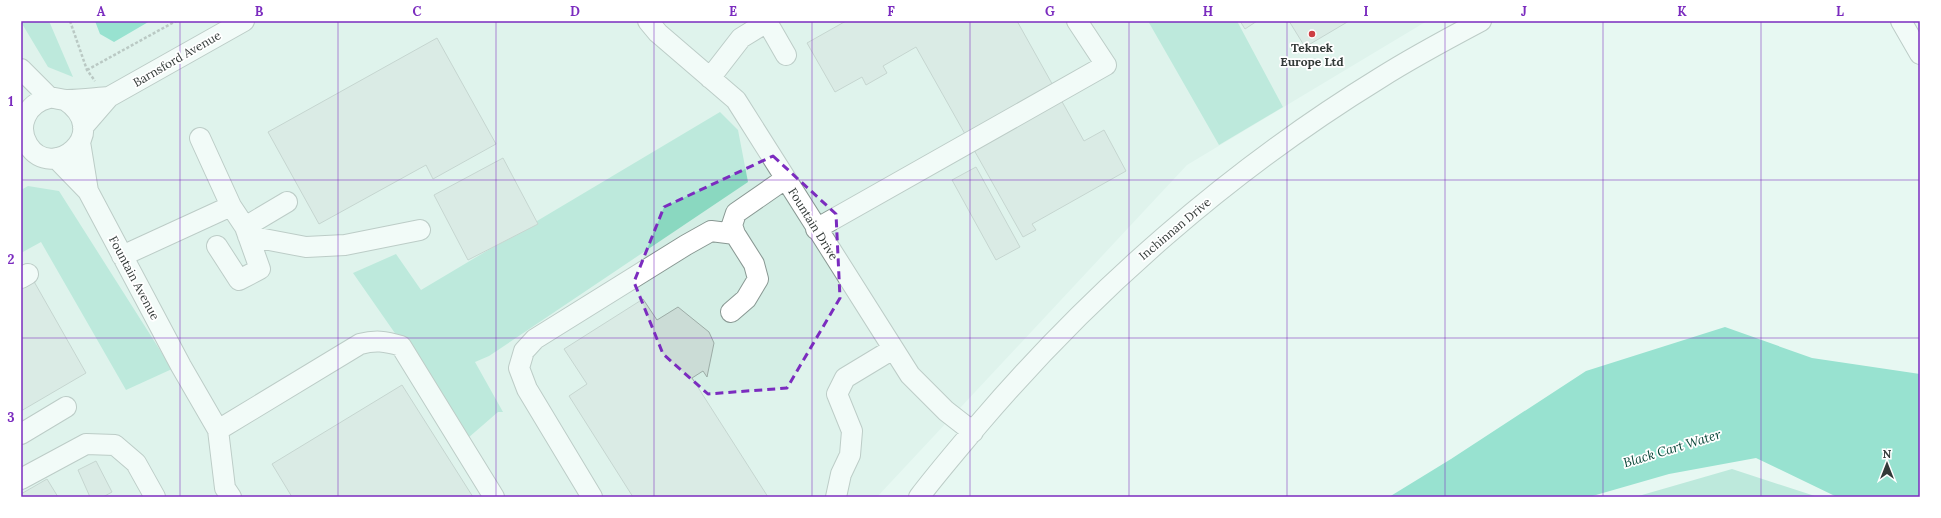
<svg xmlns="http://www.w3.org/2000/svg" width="1941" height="518" font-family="Lora,serif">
<rect width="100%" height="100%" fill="#e7f8f2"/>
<path fill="#d4eee5" d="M21,21H1427L1187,165L877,497H21Z"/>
<path fill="#8ad8c0" d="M49,21L73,77L48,67L21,22Z
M1148,21H1237L1283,107L1219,145Z
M720,112L738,130L748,182L489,356L475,362L503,412H498L468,438L353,273L396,254L421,290Z
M28,186L59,191L172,369L126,390L41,242L21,253V190Z
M1732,469L1818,497H1635Z"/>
<path fill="#38c8a6" d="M95,21H150L114,42L100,34Z
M1725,327L1812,358L1920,374V497H1837L1756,458L1669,474L1589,497H1389L1451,459L1586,371Z"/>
<path fill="#cbdcd6" stroke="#9caca6" d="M846,21H1017L1084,141L1104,130L1126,171L1032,224L1036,230L1023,237L916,47L883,66L887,73L866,85L862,77L835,92L807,43Z
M1240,21H1257L1245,29Z
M1289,21H1349L1305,47Z
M437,38L496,144L433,179L426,165L319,224L268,132Z
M503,158L538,224L468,260L434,195Z
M976,167L1020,247L996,260L952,180Z
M32,278L86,373L21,411V285Z
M643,299L657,320L678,307L709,332L714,343L707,377L703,371L692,378L768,497H633L569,396L587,384L564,349Z
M402,385L473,497H292L272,464Z
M96,461L112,492L103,497H90L78,470Z
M47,479L58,497H21V494Z"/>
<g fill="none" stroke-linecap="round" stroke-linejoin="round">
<defs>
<path id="minor" d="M648,21L658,33L736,100L910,375L946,411L973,432
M1901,21L1920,54
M21,69L50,98
M710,78L741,38L767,22L786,55
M65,100C114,133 52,183 28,145C16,126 27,103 49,98C54,97 61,100 67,100C81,100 95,98 109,97
M83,127L109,97L244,21
M80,142L88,191
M56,158L88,191L181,366L218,430L360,344C375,340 385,341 401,346L494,497
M245,227L287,202
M816,229L1106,65L1077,21
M248,236L306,247L345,245L420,230
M217,246L239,280L260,269L245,227L231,206
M122,256L231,206L200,138
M21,278L28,274
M731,312L746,299L758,279L754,264L735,234L732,225L736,213L785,179
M218,430L225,488L231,497
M21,434L66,407
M21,479L86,444L115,445L136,463L155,497
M592,497L527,389L519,368L524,351L535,339L686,245L711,231L735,234
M836,497L841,474L850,455L852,431L837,394L845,378L893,349
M919,497C938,472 958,449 978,425C1092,291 1230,170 1380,78C1413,57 1447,39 1481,21"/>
</defs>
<use href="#minor" stroke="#899893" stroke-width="22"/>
<path stroke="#84908c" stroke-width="2.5" stroke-dasharray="3 2" stroke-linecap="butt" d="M70,21L87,70L95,81
M87,70L176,21"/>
<use href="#minor" stroke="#fff" stroke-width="20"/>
</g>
<path d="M0 0H1941V518H0ZM773,156L836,214L840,298L787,388L708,394L663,354L634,282L664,207Z" fill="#e7f8f2" fill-opacity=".55" fill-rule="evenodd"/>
<path fill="none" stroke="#7b2cbf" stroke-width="3" stroke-dasharray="8 5" stroke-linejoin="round" d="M773,156L836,214L840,298L787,388L708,394L663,354L634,282L664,207Z"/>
<path fill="none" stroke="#7b2cbf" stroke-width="1" stroke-opacity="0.55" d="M180,21V497M338,21V497M496,21V497M654,21V497M812,21V497M970,21V497M1129,21V497M1287,21V497M1445,21V497M1603,21V497M1761,21V497M21,180H1920M21,338H1920"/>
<circle fill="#cd3d43" stroke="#fff" stroke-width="1.5" cx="1312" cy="34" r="4"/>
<g text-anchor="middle" stroke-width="3.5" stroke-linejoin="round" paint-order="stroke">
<g font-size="12" font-weight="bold" fill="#333a38" stroke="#fff">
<text x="1312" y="52">Teknek<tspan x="1312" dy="14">Europe Ltd</tspan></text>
</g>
<g font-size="12" fill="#333a38" stroke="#fff">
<text transform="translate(177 59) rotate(-30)" y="4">Barnsford Avenue</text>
<text transform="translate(813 224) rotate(58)" y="4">Fountain Drive</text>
<text transform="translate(1175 229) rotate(-40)" y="4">Inchinnan Drive</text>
<text transform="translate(134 278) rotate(62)" y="4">Fountain Avenue</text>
</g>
<g font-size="13" font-style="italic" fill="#0b483a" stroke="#fff">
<text transform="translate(1672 448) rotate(-17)" y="5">Black Cart Water</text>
</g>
</g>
<rect width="1941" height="518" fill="none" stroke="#ffffff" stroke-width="44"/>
<g transform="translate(1887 464)" stroke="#ffffff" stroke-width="3" paint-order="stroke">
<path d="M0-3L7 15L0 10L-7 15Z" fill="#333a38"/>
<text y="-6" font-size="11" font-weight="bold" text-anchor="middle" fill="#333a38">N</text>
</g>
<rect x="22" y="22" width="1897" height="474" fill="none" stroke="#7b2cbf" stroke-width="1.5"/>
<g font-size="13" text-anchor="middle" font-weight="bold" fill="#7b2cbf">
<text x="101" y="16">A</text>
<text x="259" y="16">B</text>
<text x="417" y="16">C</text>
<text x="575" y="16">D</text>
<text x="733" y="16">E</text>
<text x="891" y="16">F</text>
<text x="1050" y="16">G</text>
<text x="1208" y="16">H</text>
<text x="1366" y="16">I</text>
<text x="1524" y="16">J</text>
<text x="1682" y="16">K</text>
<text x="1840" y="16">L</text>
<text x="11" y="106">1</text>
<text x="11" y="264">2</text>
<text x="11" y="422">3</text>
</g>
</svg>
